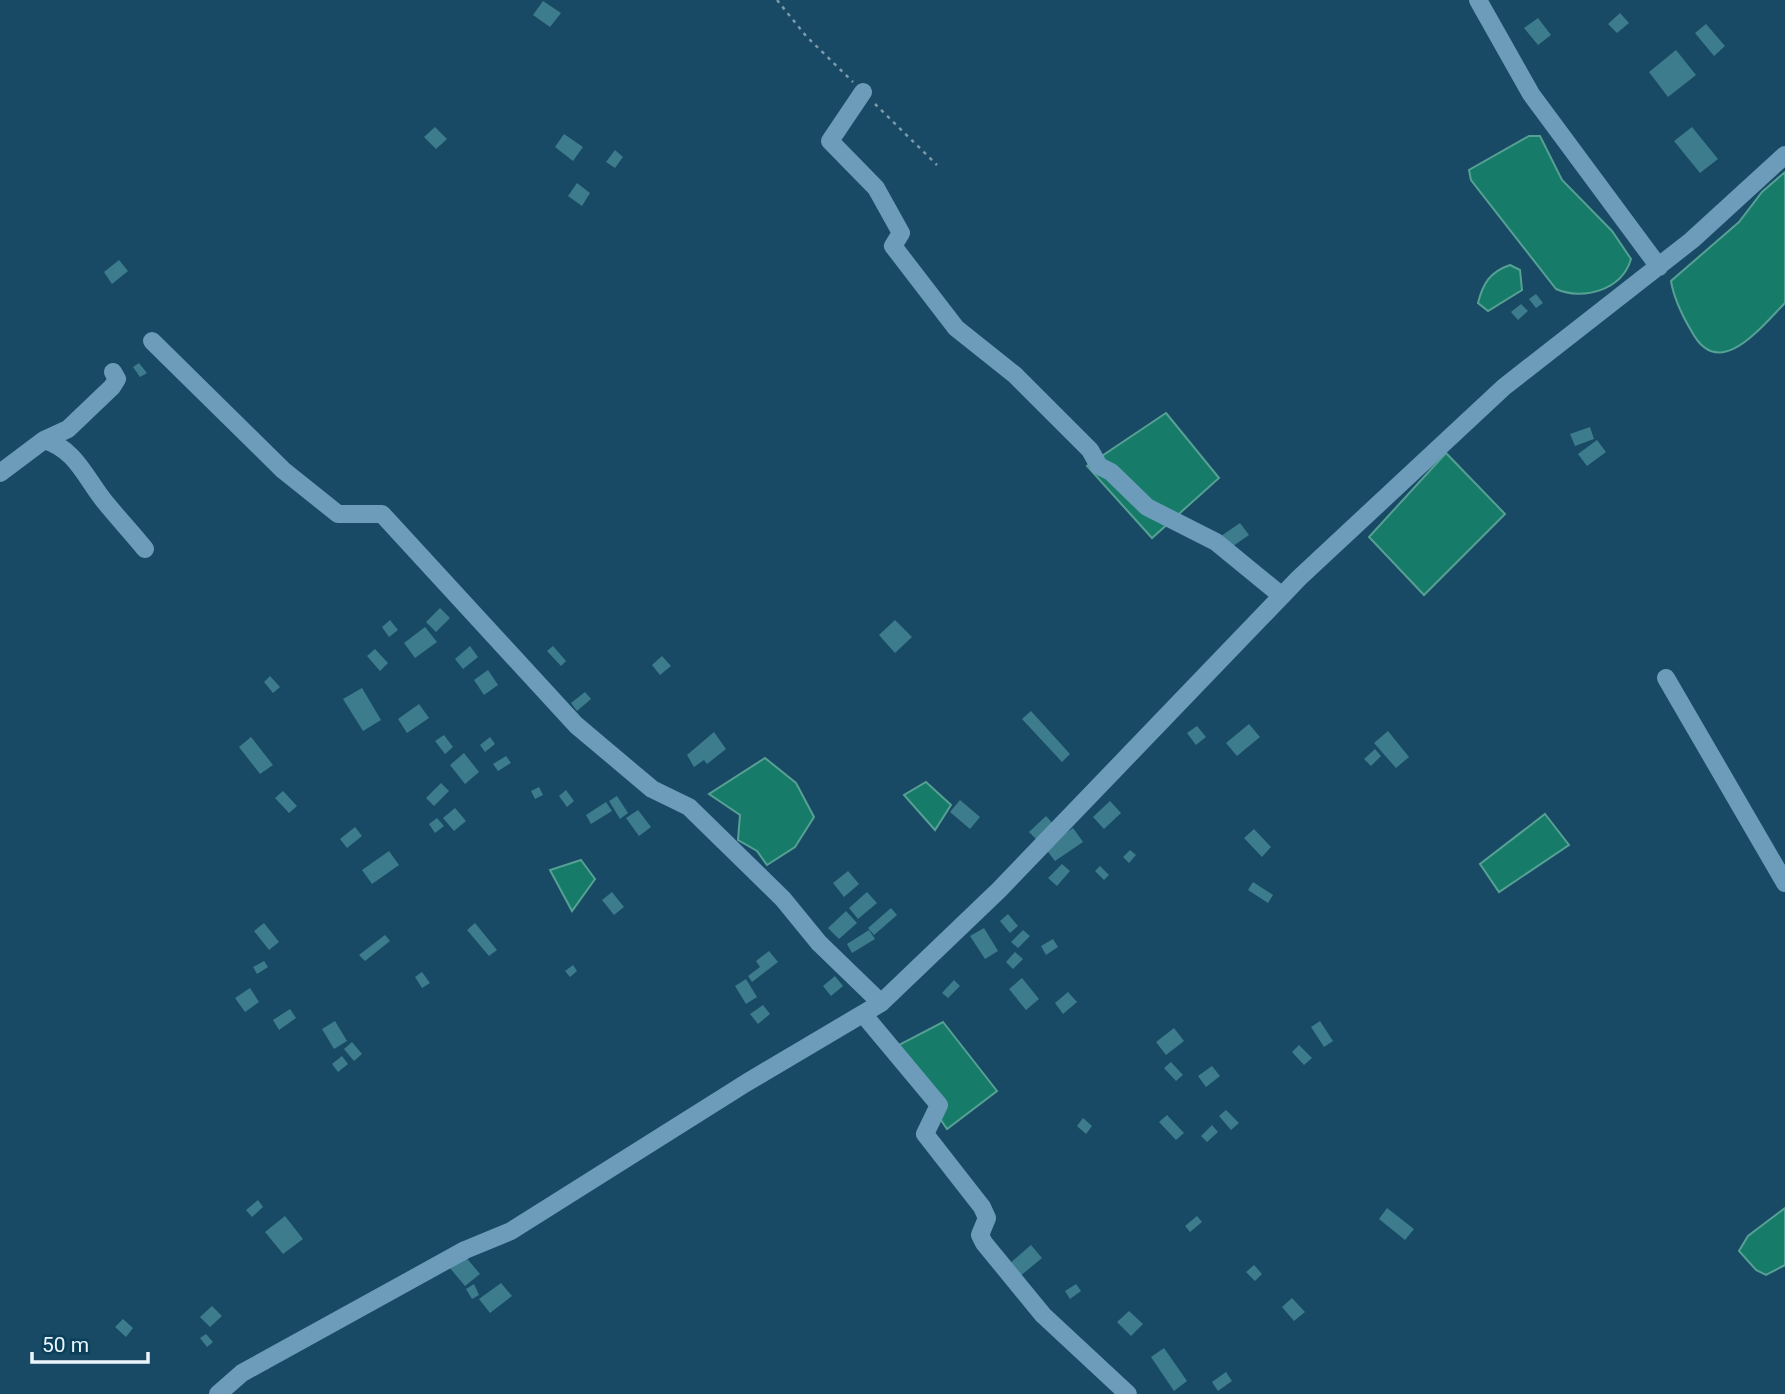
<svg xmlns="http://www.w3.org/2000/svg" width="1785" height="1394" font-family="Roboto,sans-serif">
<rect width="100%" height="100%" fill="#194a65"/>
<path fill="#167b68" stroke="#56a094" stroke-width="2" d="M1529,136H1540L1562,180L1612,231L1631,259C1622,290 1583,301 1556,289L1471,180L1469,170Z
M1785,172V303C1760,328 1719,382 1692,332C1683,317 1674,299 1671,281L1739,222L1762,192Z
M1510,265L1520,270L1522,290L1488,311L1478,303C1483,283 1490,272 1510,265Z
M1166,413L1219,478L1152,538L1087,466Z
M1446,453L1505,514L1424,595L1369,537Z
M765,758L796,783L814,817L795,847L767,865L757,851L738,840L740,815L709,794Z
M926,782L951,805L935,830L904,795Z
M1545,814L1569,845L1499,892L1480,864Z
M581,860L595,879L572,911L550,870Z
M943,1022L997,1091L947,1129L893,1048Z
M1785,1208V1265L1766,1275L1756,1270L1739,1251L1748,1236Z"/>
<path fill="#3c7c8c" d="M543,1L561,13L550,27L533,15Z
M1620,13L1629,23L1617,33L1608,24Z
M1538,18L1551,35L1538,45L1524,28Z
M1706,24L1725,46L1714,56L1695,33Z
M1676,50L1696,75L1668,97L1649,72Z
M435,127L447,139L436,149L424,137Z
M1692,127L1718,159L1700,173L1674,141Z
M564,134L583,147L573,161L555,147Z
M615,150L623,157L615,168L606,162Z
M577,183L590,193L582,206L568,196Z
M119,260L128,271L112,284L104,272Z
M1536,294L1543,303L1536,308L1529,299Z
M1521,304L1528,311L1518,320L1511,312Z
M139,363L147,373L140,377L133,367Z
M1590,427L1594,439L1575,446L1570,434Z
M1597,440L1606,452L1587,466L1578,454Z
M1240,523L1249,535L1226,551L1218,538Z
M440,608L450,618L436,632L426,622Z
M390,620L398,630L389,637L382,627Z
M895,620L912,637L895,653L879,635Z
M425,627L437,642L415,658L404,643Z
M470,646L478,657L463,669L455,659Z
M553,646L566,661L561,666L547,651Z
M375,649L388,663L380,671L367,656Z
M662,656L671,666L660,675L652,665Z
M488,670L498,685L484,695L474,680Z
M270,676L280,687L273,693L264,682Z
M362,688L381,720L363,731L343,699Z
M585,692L591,699L577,711L571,703Z
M419,704L429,718L407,733L398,719Z
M1031,711L1070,754L1062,762L1022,719Z
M1249,724L1260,737L1237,756L1226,743Z
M1197,726L1206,737L1196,745L1187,733Z
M1388,731L1409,757L1396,768L1374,743Z
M714,732L726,749L707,764L704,760L694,767L687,755Z
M444,735L453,747L445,754L435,741Z
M251,737L273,765L260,774L239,747Z
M490,737L495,744L485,752L480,745Z
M1375,749L1381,756L1371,766L1364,759Z
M464,753L479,772L465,784L450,765Z
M506,756L511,763L498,771L493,764Z
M441,783L449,791L434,806L426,798Z
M539,787L543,795L535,799L531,791Z
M566,790L574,801L567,807L559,796Z
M283,791L297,806L289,813L275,798Z
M617,796L628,813L620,819L609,801Z
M960,800L980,817L970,829L950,812Z
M1110,801L1121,813L1104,829L1093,817Z
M606,802L612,811L591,824L586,815Z
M455,808L466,821L454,831L443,818Z
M638,810L651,827L639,836L626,818Z
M1046,816L1055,826L1038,841L1029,832Z
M437,818L444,826L435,833L429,824Z
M355,827L362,836L347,848L340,839Z
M1073,828L1083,842L1055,861L1045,848Z
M1254,829L1271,847L1262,857L1244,838Z
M1130,850L1136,855L1129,863L1123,857Z
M389,851L399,865L372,884L362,870Z
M1062,864L1070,871L1057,886L1048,878Z
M1100,866L1109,875L1104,880L1095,871Z
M848,871L859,884L844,897L833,883Z
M1253,882L1273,895L1268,903L1248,890Z
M612,892L624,907L614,915L602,900Z
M867,892L877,903L858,919L849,908Z
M891,908L897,915L874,935L868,928Z
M846,911L857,923L839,939L828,928Z
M1008,914L1018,926L1010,933L1000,921Z
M264,923L279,942L269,950L254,931Z
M475,923L497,950L489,956L467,930Z
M984,928L998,951L985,959L970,936Z
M869,930L875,939L852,953L847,944Z
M1023,930L1030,936L1018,948L1011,942Z
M385,935L390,941L365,961L359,955Z
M1053,939L1058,947L1046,955L1041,946Z
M769,951L778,962L752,982L748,976L760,967L756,961Z
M1015,952L1023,959L1013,969L1006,962Z
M264,961L268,967L257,974L253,967Z
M573,965L577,971L570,977L565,971Z
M422,972L430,983L422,988L415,977Z
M835,976L843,986L831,996L823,986Z
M1022,978L1039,999L1026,1010L1009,989Z
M746,979L757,997L746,1004L735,986Z
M954,980L960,986L948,998L942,993Z
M250,988L259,1002L245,1012L235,998Z
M1068,992L1077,1002L1063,1014L1055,1003Z
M763,1005L770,1014L758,1024L750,1014Z
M290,1009L296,1018L279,1030L273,1020Z
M335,1021L347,1041L334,1049L322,1029Z
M1320,1021L1333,1041L1324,1047L1311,1027Z
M1174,1028L1184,1041L1166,1055L1156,1042Z
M352,1042L362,1054L354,1061L344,1049Z
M1299,1045L1312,1058L1304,1065L1292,1052Z
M342,1056L348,1064L338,1072L332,1064Z
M1171,1062L1183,1075L1176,1081L1164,1068Z
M1212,1066L1220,1076L1206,1087L1198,1076Z
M1226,1110L1239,1123L1231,1130L1219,1116Z
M1167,1115L1184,1133L1176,1140L1159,1122Z
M1083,1118L1092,1126L1086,1134L1077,1126Z
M1212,1125L1218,1132L1207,1142L1201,1136Z
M258,1200L263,1207L252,1217L246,1210Z
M1387,1208L1414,1229L1405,1240L1379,1219Z
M285,1216L303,1239L283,1254L265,1232Z
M1197,1216L1202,1222L1190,1232L1185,1226Z
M1031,1245L1042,1258L1019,1277L1008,1265Z
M464,1255L480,1274L465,1286L449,1267Z
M1254,1265L1262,1274L1255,1281L1246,1272Z
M501,1283L512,1296L490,1313L479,1299Z
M474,1284L479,1295L472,1299L466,1289Z
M1076,1284L1081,1291L1070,1299L1065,1291Z
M1292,1298L1305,1312L1294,1321L1282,1307Z
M212,1306L222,1316L210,1327L200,1317Z
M1129,1311L1143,1324L1131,1336L1117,1322Z
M123,1319L133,1328L126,1337L115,1327Z
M206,1334L213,1342L207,1347L200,1338Z
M1164,1348L1187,1381L1174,1391L1151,1357Z
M1226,1372L1232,1381L1218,1391L1212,1382Z"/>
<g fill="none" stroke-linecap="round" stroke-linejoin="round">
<path stroke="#7b9aac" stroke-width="2.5" stroke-dasharray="3.5 5" stroke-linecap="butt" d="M777,0L806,36L853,82
M875,104L937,165"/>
<path stroke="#6c9cba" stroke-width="18" d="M1478,0L1531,94L1659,267
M863,92L830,141L876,188L901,233L893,246L956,328L1015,375L1090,450L1099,466L1111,472L1147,507L1216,542L1282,596
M152,341L283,470L338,514H382L576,725L652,789L689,807L783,899L819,943L881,1003
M44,440L68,429L112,387L117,379L113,372
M0,473L44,440C76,449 86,479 105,502C118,518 132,533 145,549
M1666,678L1785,883
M863,1014L939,1105L925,1134L982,1207L987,1218L980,1235L984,1243L1043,1315L1128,1394
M218,1394L242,1373L465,1250L511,1231L746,1083L881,1003L999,890L1299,578L1504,387L1692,240L1785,155"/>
</g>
<path d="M32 1352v10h116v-10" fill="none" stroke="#ebf5fc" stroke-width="3.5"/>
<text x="42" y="1352" font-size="21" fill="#ebf5fc" stroke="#0a405a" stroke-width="5" paint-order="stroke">50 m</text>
</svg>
